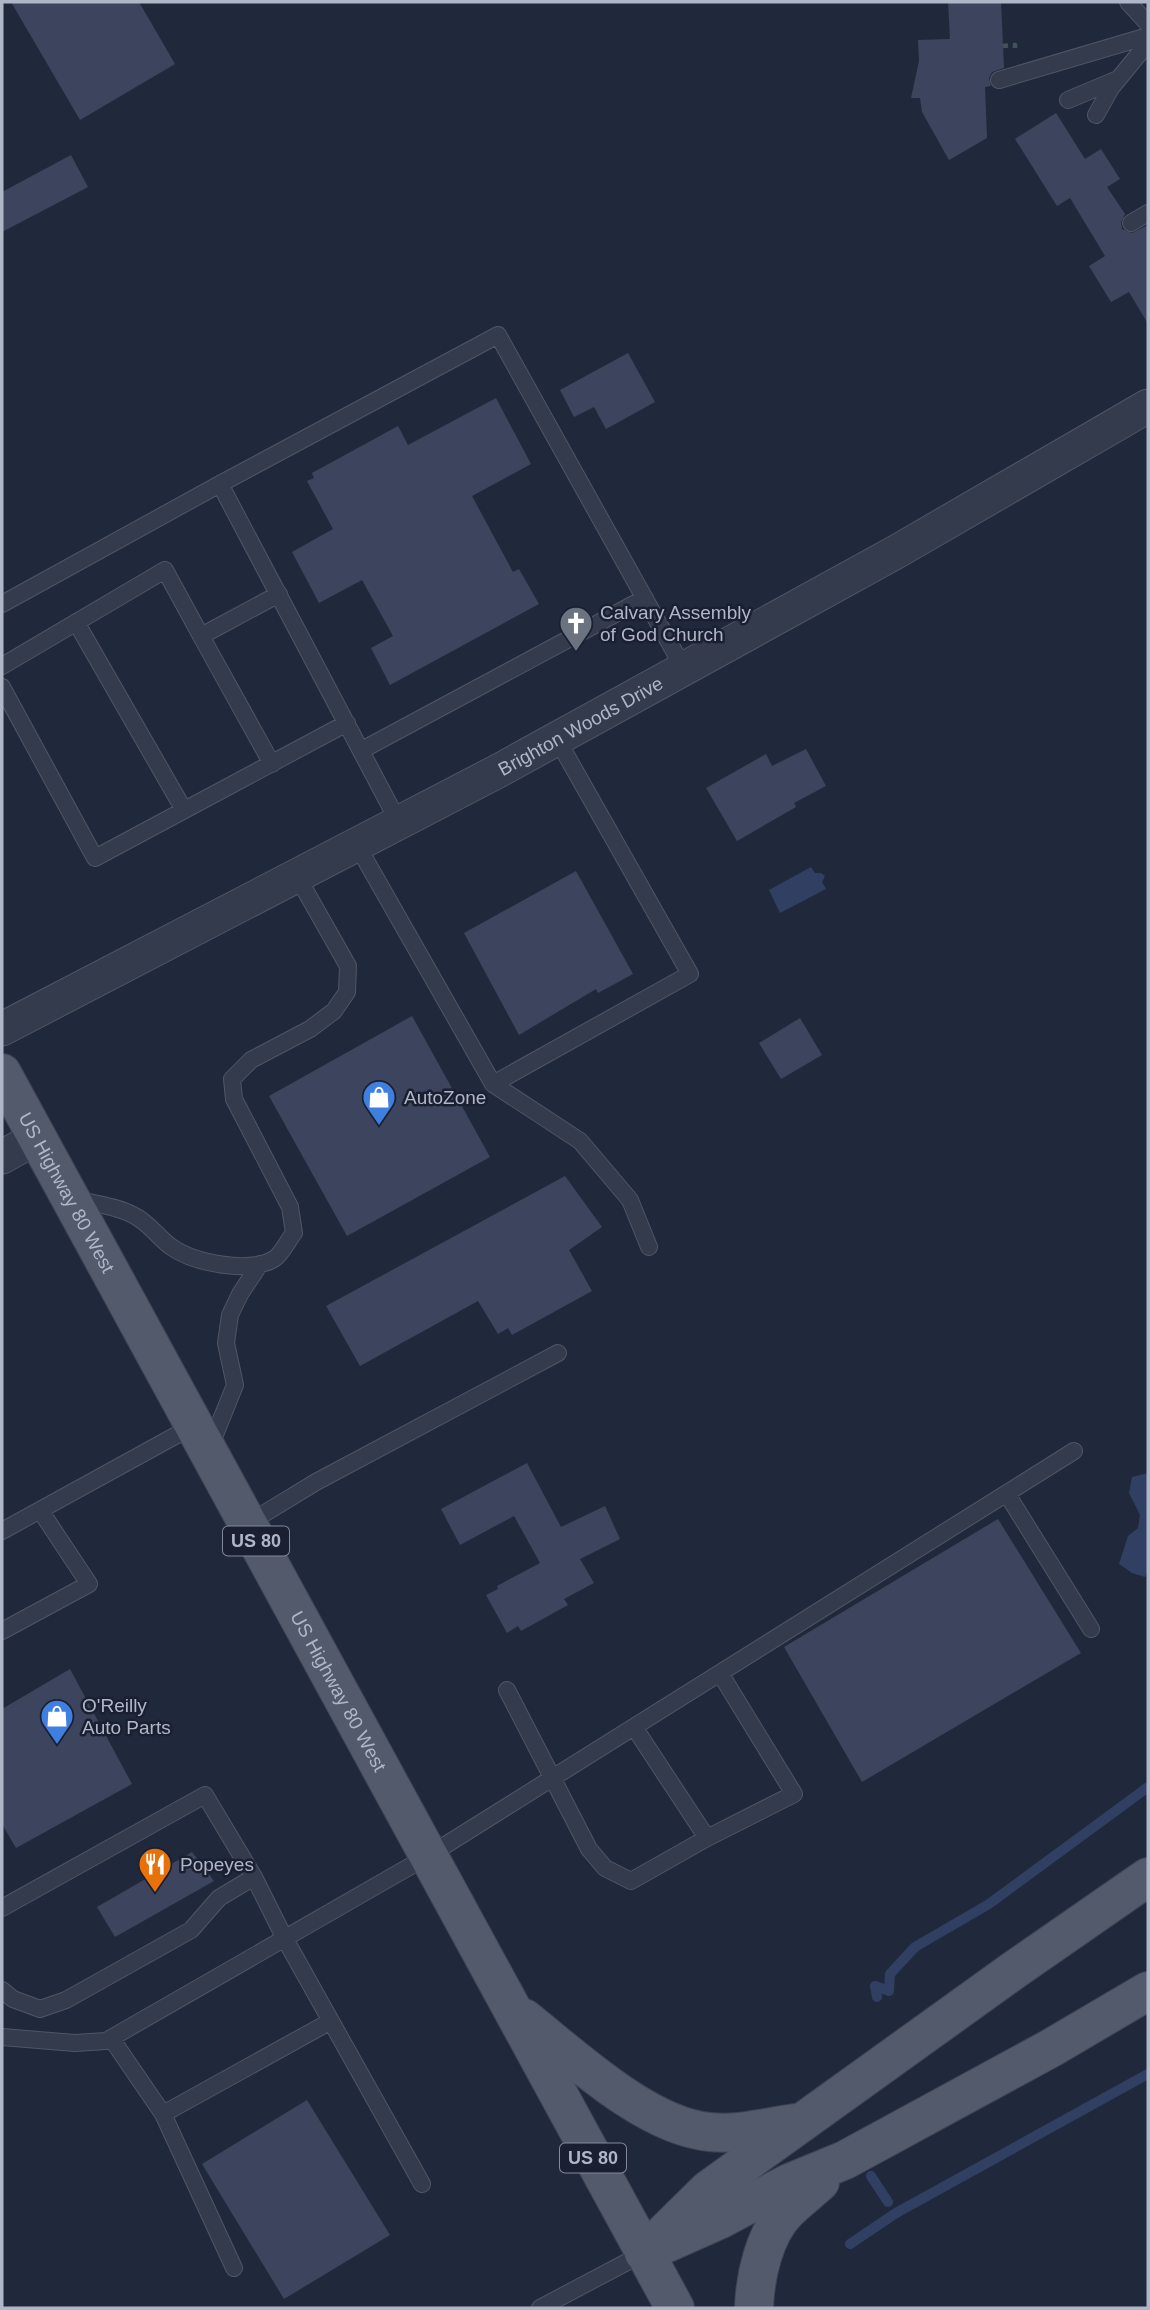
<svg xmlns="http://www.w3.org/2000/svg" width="1150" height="2310" font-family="Helvetica,sans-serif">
<rect width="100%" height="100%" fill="#20293c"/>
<path fill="#313f62" d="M811,867L815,873H821L825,876L822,882L826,889L780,913L769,890Z
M1148,1473V1572L1145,1577L1132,1573L1119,1564L1128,1536L1138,1528L1140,1515L1129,1493L1132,1477Z"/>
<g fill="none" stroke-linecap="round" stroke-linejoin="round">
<path stroke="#313f62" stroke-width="10" d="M877,1997L875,1986L889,1991L890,1974L915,1947L989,1904L1148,1787
M871,2176L888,2202
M850,2244L896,2213L1148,2074"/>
</g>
<path fill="#3c455d" d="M11,2H139L175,64L80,120Z
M948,2H1001L1004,68L992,72L989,78L991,86L985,87L987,138L949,160L922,112L920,98H911L919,61L918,40L950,39Z
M1056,113L1085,159L1101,149L1120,179L1107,187L1125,214L1121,222L1122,229L1132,233L1148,225V324L1129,292L1111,302L1089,266L1105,256L1070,198L1057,206L1015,139Z
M71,155L88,187L2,232V192Z
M628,353L655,402L606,429L594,407L574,417L560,390Z
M496,398L531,464L472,496L513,572L519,569L539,604L390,685L371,648L393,636L362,580L319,603L292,552L333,529L307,481L314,478L312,473L398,426L408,445Z
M806,749L826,786L794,803L796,807L737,841L706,788L766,754L772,766Z
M576,871L633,974L598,993L596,989L519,1035L464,933Z
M412,1016L490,1157L347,1236L269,1096Z
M800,1018L822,1055L781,1079L759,1043Z
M565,1176L602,1227L569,1250L592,1291L512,1335L508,1328L498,1334L478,1301L360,1366L326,1306Z
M527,1463L561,1527L605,1506L620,1539L580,1559L594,1583L564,1599L568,1605L521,1631L518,1626L507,1633L486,1595L498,1589L497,1586L540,1563L514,1516L460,1545L441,1509Z
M998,1519L1081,1653L862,1782L784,1647Z
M70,1669L132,1784L16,1848L2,1824V1709Z
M192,1852L214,1881L115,1937L97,1907Z
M307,2100L390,2235L284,2299L202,2164Z"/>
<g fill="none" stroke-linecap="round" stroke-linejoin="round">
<defs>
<path id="lane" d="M1128,2L1148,24
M999,80L1148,36
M1068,100L1118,79
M1096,115L1111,88L1148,43
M1131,223L1148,213
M220,484L399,823
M2,604L220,484L498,335L684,669
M76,622L184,810
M201,636L272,764
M2,666L165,570L201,636L279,594
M2,687L95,858L347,723
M362,750L645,598
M357,845L493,1084L690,974L557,739
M493,1084L580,1141L630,1200L649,1247
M76,1199C94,1204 117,1206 133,1215C147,1221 158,1237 170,1246C193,1263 249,1274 274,1259C282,1254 288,1240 294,1233L290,1207L234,1099L232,1079L251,1060L310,1029L334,1011L347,992L348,966L297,876
M210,1447L235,1385L226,1343L230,1315L240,1294L260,1264
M1007,1494L1091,1629
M247,1524L316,1482L558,1353
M2,1531L193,1426
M2,1631L89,1584L40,1510
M507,1690L589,1849L605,1868L631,1881L707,1838
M634,1727L707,1838L794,1794L720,1673
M2,1908L205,1795L254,1877L285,1939L422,2184
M2,1990L13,1999L40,2009L66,2000L191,1930L219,1898L254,1877
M2,2037L75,2043L106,2041L428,1856L1074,1451
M111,2038L163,2114
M234,2268L163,2114L331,2021
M540,2308L644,2253"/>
<g id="street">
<path id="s1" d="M2,1029L500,770L896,552L1148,406"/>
<path d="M2,1157L36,1138"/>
</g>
<g id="primary">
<path id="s2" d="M2,1073L675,2308"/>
<path d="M524,2018C572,2056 647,2127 710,2132C738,2135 767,2127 795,2123"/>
<path d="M665,2244L719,2220L789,2183L845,2160L1051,2048L1148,1991"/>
<path d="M644,2253L708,2190L1014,1970L1148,1877"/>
<path d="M754,2308C755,2277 764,2234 787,2211C797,2201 809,2192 820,2182"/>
</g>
</defs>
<use href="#lane" stroke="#4f5667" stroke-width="18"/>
<use href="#street" stroke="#4f5667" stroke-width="35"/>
<use href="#primary" stroke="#3e4455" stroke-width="40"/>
<path stroke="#40545a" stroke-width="4.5" stroke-dasharray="5 5" stroke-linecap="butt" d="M1003,46L1015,45V49"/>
<use href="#lane" stroke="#343b4c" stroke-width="16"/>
<use href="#street" stroke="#343b4c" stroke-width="33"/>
<use href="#primary" stroke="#525a6c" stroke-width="38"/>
</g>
<defs>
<symbol id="church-pin" viewBox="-11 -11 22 30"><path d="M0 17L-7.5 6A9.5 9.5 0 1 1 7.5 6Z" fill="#6b7280" stroke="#1a2031"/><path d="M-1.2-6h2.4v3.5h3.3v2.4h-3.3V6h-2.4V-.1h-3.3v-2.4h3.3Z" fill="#fff"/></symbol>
<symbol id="shop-pin" viewBox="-11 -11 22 30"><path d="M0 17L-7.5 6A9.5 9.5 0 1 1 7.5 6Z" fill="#3f7fe0" stroke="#1a2031"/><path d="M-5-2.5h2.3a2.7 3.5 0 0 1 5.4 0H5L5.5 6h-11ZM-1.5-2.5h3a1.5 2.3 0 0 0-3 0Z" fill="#fff"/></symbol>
<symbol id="restaurant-pin" viewBox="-11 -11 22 30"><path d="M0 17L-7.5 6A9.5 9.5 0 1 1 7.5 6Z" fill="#e8710a" stroke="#1a2031"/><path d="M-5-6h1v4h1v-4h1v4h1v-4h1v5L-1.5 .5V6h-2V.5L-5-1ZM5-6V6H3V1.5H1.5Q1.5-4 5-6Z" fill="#fff"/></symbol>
</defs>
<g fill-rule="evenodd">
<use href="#church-pin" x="557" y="604" width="38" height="52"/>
<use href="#shop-pin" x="360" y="1078" width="38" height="52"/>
<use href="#shop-pin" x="38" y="1697" width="38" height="52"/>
<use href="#restaurant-pin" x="136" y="1845" width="38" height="52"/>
</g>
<g text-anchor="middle" stroke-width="5" stroke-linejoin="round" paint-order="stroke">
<g fill="#1a2031" stroke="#82899b" stroke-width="2">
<rect x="223" y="1526.5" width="66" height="29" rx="5"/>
<rect x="560" y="2143.5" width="66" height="29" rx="5"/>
</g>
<g font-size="18" font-weight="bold" fill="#afb6c8">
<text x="256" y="1547">US 80</text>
<text x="593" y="2164">US 80</text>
</g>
<g font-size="19" fill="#afb6c8" stroke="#1a2031" text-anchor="start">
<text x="600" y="619">Calvary Assembly<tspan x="600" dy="22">of God Church</tspan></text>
<text x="404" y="1104">AutoZone</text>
<text x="82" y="1712">O'Reilly<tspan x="82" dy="22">Auto Parts</tspan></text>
<text x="180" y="1871">Popeyes</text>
</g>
<g font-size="19" fill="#afb6c8" stroke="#1a2031">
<text dy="7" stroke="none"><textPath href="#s1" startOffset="653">Brighton Woods Drive</textPath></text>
<text dy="7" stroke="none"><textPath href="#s2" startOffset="136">US Highway 80 West</textPath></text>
<text dy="7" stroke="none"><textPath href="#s2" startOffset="704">US Highway 80 West</textPath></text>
</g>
</g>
<rect width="1150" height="2310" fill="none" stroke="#afb6c8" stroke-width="7"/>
</svg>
